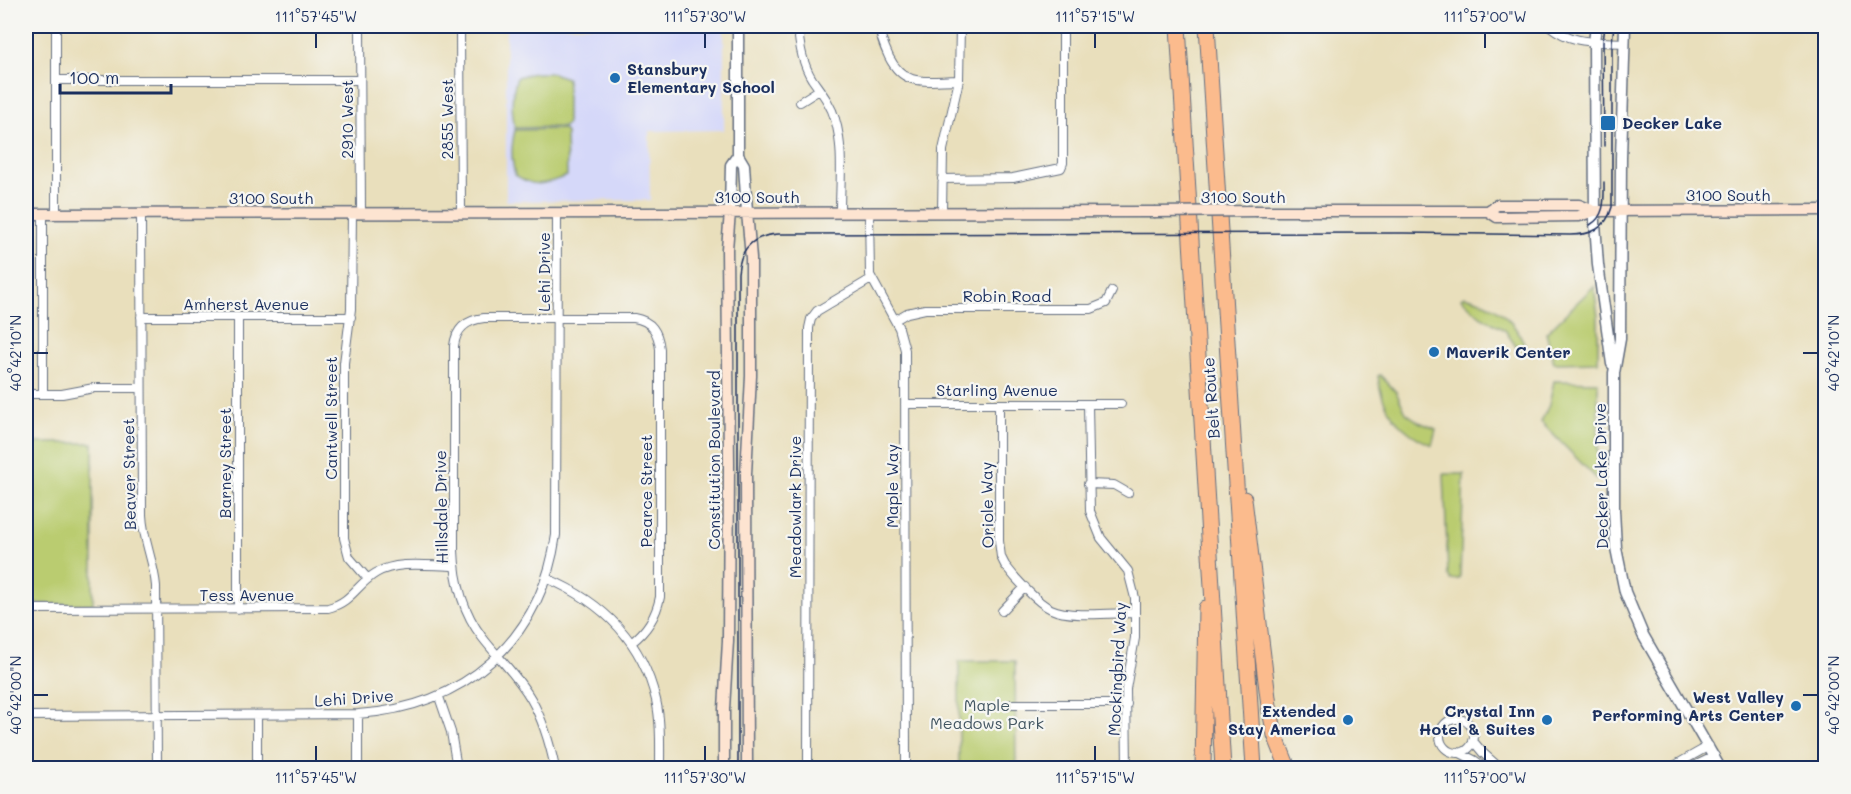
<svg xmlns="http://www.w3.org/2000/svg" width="1851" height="794" font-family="Mali,sans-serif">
<rect width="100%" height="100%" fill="#f6f6f2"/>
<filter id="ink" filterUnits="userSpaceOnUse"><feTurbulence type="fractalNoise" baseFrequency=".0167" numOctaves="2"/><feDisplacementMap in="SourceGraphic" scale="12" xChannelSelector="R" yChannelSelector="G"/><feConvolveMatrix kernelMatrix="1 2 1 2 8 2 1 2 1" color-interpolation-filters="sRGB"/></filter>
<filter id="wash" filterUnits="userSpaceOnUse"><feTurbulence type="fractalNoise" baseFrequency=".008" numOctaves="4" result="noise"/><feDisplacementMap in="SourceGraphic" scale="24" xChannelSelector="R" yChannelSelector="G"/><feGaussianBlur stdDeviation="1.35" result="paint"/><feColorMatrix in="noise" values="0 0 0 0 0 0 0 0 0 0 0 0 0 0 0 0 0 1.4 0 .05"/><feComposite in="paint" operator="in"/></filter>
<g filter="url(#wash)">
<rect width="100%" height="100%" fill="#e9dfbc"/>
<path fill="#d5d8f9" d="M506,26H724V130L649,131L650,200L506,201Z"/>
<path fill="#bacc70" stroke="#6a7e67" stroke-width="1.5" d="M534,73H552L567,78V123L564,127L515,128C511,109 511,95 517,77Z
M563,129L566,133L567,176C544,184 536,189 515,175C511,158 511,146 515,130Z
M1594,286L1598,317V362L1554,363L1546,333Z
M1464,296C1493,302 1513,318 1525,345L1519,351L1505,330L1480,316L1461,298Z
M1380,375L1396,392L1406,413L1419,422L1436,429L1432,445C1401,433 1381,409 1378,376Z
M1554,381L1598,382V480L1541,422L1549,405Z
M26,443H93V604H26Z
M1444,474H1464L1460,575L1459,579L1451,580L1448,575Z
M959,661H1015L1016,768H959Z"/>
</g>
<g filter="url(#ink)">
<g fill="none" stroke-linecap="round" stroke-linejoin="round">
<defs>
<path id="minor" d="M56,26V214
M360,26L361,213
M460,26L461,213
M798,26C799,44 802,63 812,79C821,92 831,104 835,119C844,148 840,182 840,212
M879,26C880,37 884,46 889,57C905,89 928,80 959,80
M1550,26C1574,45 1594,41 1623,43
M56,80H360
M800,102L819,90
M942,179L1013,178L1061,168L1063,163V26
M869,212L870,275L899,328L905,350L906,768
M942,212L943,150L959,80L960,26
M141,213L142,515C143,540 154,562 156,586L157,768
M352,213L351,309L344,363V538L349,557L368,579
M43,214V394
M141,317H351
M238,317V609
M895,320L907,313L925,309H1091L1106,303L1112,291
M26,394H62L94,388H141
M905,404H1121
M999,404V541L1001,557L1005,565C1015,578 1036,602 1051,609C1069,618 1114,613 1135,613
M1088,404L1090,511L1101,538L1128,571L1135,598V638L1126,689L1127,768
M1088,484L1114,485L1128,493
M546,578C601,601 642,640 656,700C661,722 660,746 660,768
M26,609L328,608C352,602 357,584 376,573C398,560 430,566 455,566
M1002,611L1025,587
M439,697L451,732L457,768
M1012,704H1127
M358,714V768
M257,715V768
M26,716L358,714C464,707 541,641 556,535L557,213
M1440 736a17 17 0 1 1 34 0a17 17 0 1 1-34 0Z
M1473,741L1483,753L1500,768
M1458,752L1474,760L1485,768
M555,768C550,744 543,720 531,699C517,675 498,658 482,637C463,612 455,581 454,550V346C456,328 467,320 484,318H634C652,321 658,332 660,349V597C656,617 647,631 631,643
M808,768L809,328L811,319L817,311L871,279
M1670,768L1709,746
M1690,768L1715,756"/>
<path id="tertiary" d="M738,26V155L744,165L747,212
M1596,26L1594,42L1595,223L1598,265L1612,364
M1625,26L1621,158L1620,339L1614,373V510L1616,548L1625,592L1643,635L1720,768
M730,212L731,165L738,155"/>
<path id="secondary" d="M1257,211H1488L1497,217L1579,216L1594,211L1826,210
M1488,211L1497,205H1579L1594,211
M26,214L1154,212
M724,768V709L728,641L729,464L727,249L730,212
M747,768L746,474L751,376V258L747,212"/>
<path id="motorway" d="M1178,26L1223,768
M1207,26L1254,768
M1244,499L1269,706L1275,735L1288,768
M1203,768L1206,608"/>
</defs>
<use href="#minor" stroke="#636d7f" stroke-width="10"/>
<use href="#tertiary" stroke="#636d7f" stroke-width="13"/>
<use href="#secondary" stroke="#636d7f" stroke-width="13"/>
<use href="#motorway" stroke="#636d7f" stroke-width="17"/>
<use href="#minor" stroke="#fff" stroke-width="8"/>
<use href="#tertiary" stroke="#fff" stroke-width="10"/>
<use href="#secondary" stroke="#fde4d1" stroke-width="10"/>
<use href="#motorway" stroke="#fbbb8d" stroke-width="15"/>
<path stroke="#1b2f5e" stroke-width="1.5" d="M1604,146L1603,42L1605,26
M1590,225C1606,216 1604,198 1604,182
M738,768V273C740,247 754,235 779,234L1403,233L1570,235C1591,235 1606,229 1612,207V42L1614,26"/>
<defs>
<path id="secondary-bridge" d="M1154,212L1257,211"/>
</defs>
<use href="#secondary-bridge" stroke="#636d7f" stroke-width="13" stroke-linecap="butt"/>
<use href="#secondary-bridge" stroke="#fde4d1" stroke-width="10"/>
</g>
</g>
<path fill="none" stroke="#1b2f5e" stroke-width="2" d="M316,33V48M705,33V48M1095,33V48M1485,33V48M33,353H48M1803,353H1818M33,695H48M1803,695H1818M316,746V761M705,746V761M1095,746V761M1485,746V761"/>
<g fill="#1f6fb2" stroke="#f6f6f2" stroke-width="2">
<circle cx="615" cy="78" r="6"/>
<rect x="1600" y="115" width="16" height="16" rx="3"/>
<circle cx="1434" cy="352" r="6"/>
<circle cx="1796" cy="706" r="6"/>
<circle cx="1348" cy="720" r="6"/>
<circle cx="1547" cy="720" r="6"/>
</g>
<g text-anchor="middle" stroke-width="4.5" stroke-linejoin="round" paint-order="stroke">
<g font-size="16" font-weight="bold" fill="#1b2f5e" stroke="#f6f6f2" text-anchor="start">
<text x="627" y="75">Stansbury<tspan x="627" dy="18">Elementary School</tspan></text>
<text x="1622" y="129">Decker Lake</text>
<text x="1446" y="358">Maverik Center</text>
<text x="1784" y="703" text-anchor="end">West Valley<tspan x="1784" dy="18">Performing Arts Center</tspan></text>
<text x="1336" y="717" text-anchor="end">Extended<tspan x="1336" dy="18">Stay America</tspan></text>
<text x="1535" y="717" text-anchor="end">Crystal Inn<tspan x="1535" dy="18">Hotel &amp; Suites</tspan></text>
</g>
<g font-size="16" fill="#1b2f5e" stroke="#f6f6f2">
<text transform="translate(347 119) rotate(-90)" y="6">2910 West</text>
<text transform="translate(447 119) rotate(-90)" y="6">2855 West</text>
<text x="1728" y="201">3100 South</text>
<text x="757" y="203">3100 South</text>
<text x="1243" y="203">3100 South</text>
<text x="271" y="204">3100 South</text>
<text transform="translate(544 272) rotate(-90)" y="6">Lehi Drive</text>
<text x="1007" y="302">Robin Road</text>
<text x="246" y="310">Amherst Avenue</text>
<text x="997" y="396">Starling Avenue</text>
<text transform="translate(1211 398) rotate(-94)" y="6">Belt Route</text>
<text transform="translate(331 418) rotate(-90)" y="6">Cantwell Street</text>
<text transform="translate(714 460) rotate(-90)" y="6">Constitution Boulevard</text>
<text transform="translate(225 463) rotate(-90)" y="6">Barney Street</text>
<text transform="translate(129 474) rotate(-91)" y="6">Beaver Street</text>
<text transform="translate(1601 476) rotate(-91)" y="6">Decker Lake Drive</text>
<text transform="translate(892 486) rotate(-90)" y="6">Maple Way</text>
<text transform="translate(646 491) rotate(-90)" y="6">Pearce Street</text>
<text transform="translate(987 505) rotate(-91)" y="6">Oriole Way</text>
<text transform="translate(441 507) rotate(-91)" y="6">Hillsdale Drive</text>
<text transform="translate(795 507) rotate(-90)" y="6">Meadowlark Drive</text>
<text x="247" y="601">Tess Avenue</text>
<text transform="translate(1117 669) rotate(-87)" y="6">Mockingbird Way</text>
<text transform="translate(354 698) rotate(-4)" y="6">Lehi Drive</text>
</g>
<g font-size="16" fill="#435662" stroke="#f6f6f2">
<text x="987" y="711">Maple<tspan x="987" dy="18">Meadows Park</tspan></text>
</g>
</g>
<rect width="1851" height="794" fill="none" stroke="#f6f6f2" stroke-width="66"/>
<path d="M60 84v9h111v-9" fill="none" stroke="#1b2f5e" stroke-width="3"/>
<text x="69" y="84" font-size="18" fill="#1b2f5e" stroke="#f6f6f2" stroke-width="4.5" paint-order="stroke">100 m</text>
<rect x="33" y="33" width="1785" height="728" fill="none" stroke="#1b2f5e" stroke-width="2"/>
<g font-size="15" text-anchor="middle" fill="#1b2f5e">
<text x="316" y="22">111°57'45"W</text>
<text x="705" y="22">111°57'30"W</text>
<text x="1095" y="22">111°57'15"W</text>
<text x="1485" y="22">111°57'00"W</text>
<text transform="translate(16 353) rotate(-90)" y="5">40°42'10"N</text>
<text transform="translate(1834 353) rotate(-90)" y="5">40°42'10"N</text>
<text transform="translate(16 695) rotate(-90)" y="5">40°42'00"N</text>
<text transform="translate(1834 695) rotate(-90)" y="5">40°42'00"N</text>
<text x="316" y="783">111°57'45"W</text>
<text x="705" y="783">111°57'30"W</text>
<text x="1095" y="783">111°57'15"W</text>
<text x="1485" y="783">111°57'00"W</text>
</g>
</svg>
